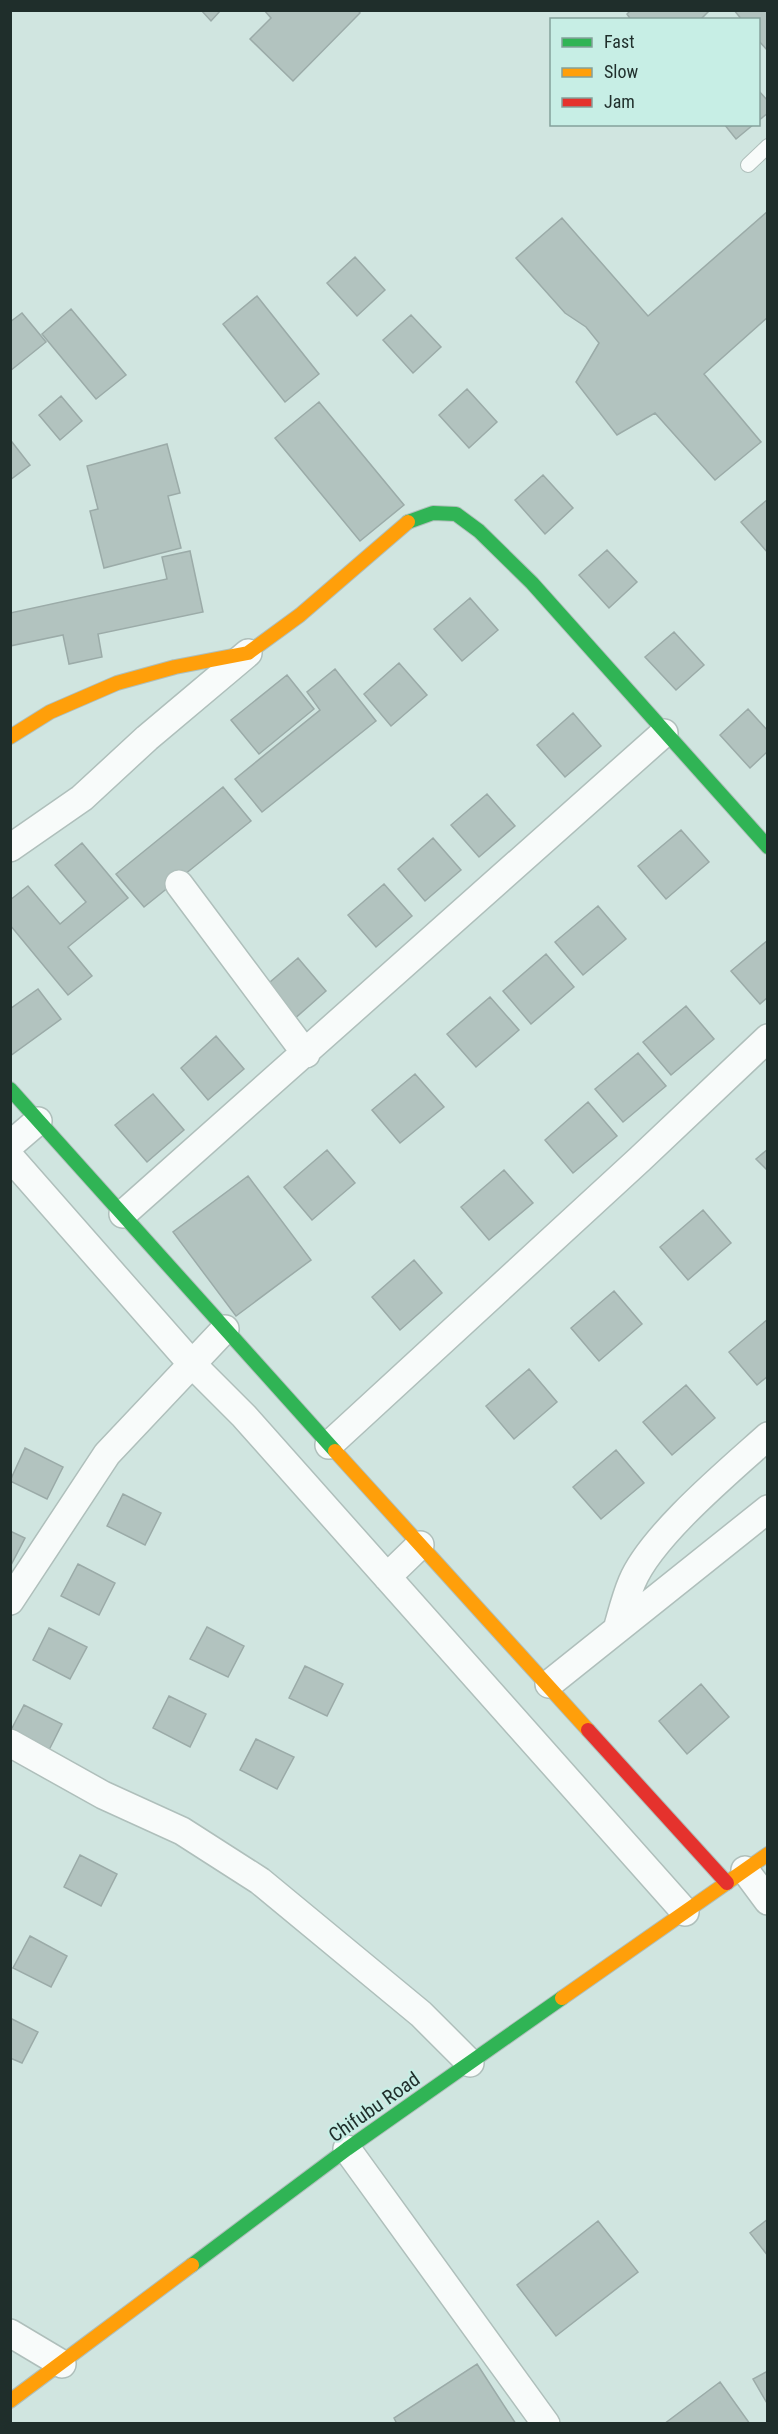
<svg xmlns="http://www.w3.org/2000/svg" width="778" height="2434" font-family="'Roboto Condensed',sans-serif">
<rect width="100%" height="100%" fill="#d0e5e0"/>
<path fill="#b2c3bf" stroke="#9baba8" stroke-width="1.5" d="M201,10H221L211,21Z
M264,10H358L360,13L293,81L250,39L271,18Z
M631,10H710L700,20H631L627,14Z
M734,10H768V51L758,40V20H742Z
M758,90L768,101V113L758,121Z
M724,124H754L736,139Z
M768,211V317L704,374L761,442L715,480L655,413L617,435L576,382L599,343L586,327L565,313L516,258L562,218L648,316Z
M355,257L385,290L357,316L327,283Z
M257,296L319,374L285,402L223,324Z
M71,309L126,375L96,399L42,334Z
M22,313L46,342L10,371V322Z
M411,315L441,347L413,373L383,340Z
M467,389L497,422L469,448L439,415Z
M61,396L82,421L60,440L39,415Z
M319,402L404,505L360,541L275,438Z
M12,442L30,465L10,480V443Z
M167,444L180,493L168,496L181,548L104,568L90,511L98,509L87,466Z
M543,475L573,508L545,534L515,500Z
M768,499V553L741,522Z
M607,550L637,582L609,608L579,575Z
M190,551L203,612L98,634L102,657L69,664L63,635L10,646V613L167,579L162,557Z
M470,598L498,630L462,661L434,629Z
M674,632L704,665L676,690L645,657Z
M399,663L427,695L391,726L364,694Z
M335,669L376,721L262,812L235,779L320,710L307,692Z
M287,675L314,709L259,754L231,720Z
M748,709L768,731V751L750,768L720,735Z
M573,713L601,746L565,777L537,745Z
M223,787L251,821L144,907L116,874Z
M487,794L515,826L479,857L451,825Z
M681,830L709,862L666,899L638,866Z
M433,838L461,870L425,901L398,869Z
M82,843L128,898L68,947L92,976L68,995L10,925V900L28,886L60,924L86,902L55,865Z
M384,884L412,916L376,947L348,915Z
M598,906L626,939L583,975L555,942Z
M768,940V997L760,1004L731,971Z
M546,954L574,987L531,1024L503,991Z
M298,958L326,991L284,1028L255,995Z
M38,989L61,1019L10,1056V1009Z
M490,997L519,1030L476,1067L447,1034Z
M686,1006L714,1039L671,1075L643,1042Z
M216,1036L244,1069L208,1100L181,1068Z
M638,1053L666,1086L623,1122L595,1089Z
M415,1074L444,1107L400,1143L372,1110Z
M153,1094L184,1130L147,1162L115,1125Z
M588,1102L617,1136L573,1173L545,1140Z
M768,1149V1171L756,1159Z
M327,1150L355,1183L312,1220L284,1187Z
M504,1170L533,1203L489,1240L461,1207Z
M248,1176L311,1260L236,1316L173,1232Z
M703,1210L731,1243L688,1280L660,1247Z
M414,1260L442,1293L400,1330L372,1297Z
M614,1291L642,1324L599,1361L571,1328Z
M768,1319V1376L757,1385L729,1352Z
M529,1369L557,1402L514,1439L486,1406Z
M686,1385L715,1418L672,1455L643,1422Z
M25,1448L63,1467L47,1499L10,1481Z
M616,1450L644,1483L601,1519L573,1487Z
M123,1494L161,1513L145,1545L107,1526Z
M10,1531L25,1538L10,1567Z
M78,1564L115,1583L99,1615L61,1596Z
M207,1627L244,1646L228,1677L190,1659Z
M49,1628L87,1647L70,1679L33,1660Z
M305,1666L343,1684L327,1716L289,1698Z
M701,1684L729,1717L687,1754L659,1721Z
M169,1696L206,1714L190,1747L153,1728Z
M24,1705L62,1724L46,1756L10,1732Z
M256,1739L294,1757L277,1789L240,1770Z
M80,1855L117,1874L101,1906L64,1887Z
M30,1936L67,1956L51,1987L13,1968Z
M10,2018L38,2032L22,2063L10,2058Z
M768,2219V2256L750,2233Z
M598,2221L638,2272L556,2336L517,2285Z
M477,2364L516,2424H397L394,2418Z
M768,2371V2405L753,2379Z
M720,2382L750,2424H664Z"/>
<g fill="none" stroke-linecap="round" stroke-linejoin="round">
<defs>
<path id="lane" d="M748,165L768,146"/>
<path id="street" d="M10,848L82,798L147,738L248,653
M179,884L306,1054
M10,1145L38,1121
M10,1157L192,1364L244,1416L685,1912
M123,1214L664,733
M329,1445L640,1159L768,1038
M387,1577L420,1545
M10,1601L107,1454L225,1329
M618,1626C622,1612 626,1596 632,1582C651,1536 729,1471 768,1436
M549,1684L768,1509
M10,1743L103,1795L182,1831L260,1881L421,2014L470,2063
M745,1870L768,1901
M347,2149L546,2424
M10,2333L62,2364"/>
<path id="fast" d="M408,522L433,513L456,514L479,531L532,583L768,847
M10,1089L335,1451
M192,2265L347,2149L562,1998"/>
<path id="slow" d="M10,737L50,712L117,683L175,667L248,653L300,615L408,522
M335,1451L588,1730
M562,1998L768,1854
M10,2401L192,2265"/>
<path id="jam" d="M588,1730L727,1883"/>
</defs>
<use href="#lane" stroke="#afbfbb" stroke-width="16"/>
<use href="#street" stroke="#afbfbb" stroke-width="30"/>
<use href="#fast" stroke="#afbfbb" stroke-width="16"/>
<use href="#slow" stroke="#afbfbb" stroke-width="16"/>
<use href="#jam" stroke="#afbfbb" stroke-width="16"/>
<use href="#lane" stroke="#f8fbfa" stroke-width="14"/>
<use href="#street" stroke="#f8fbfa" stroke-width="27"/>
<use href="#fast" stroke="#30b455" stroke-width="14"/>
<use href="#slow" stroke="#ff9f0a" stroke-width="14"/>
<use href="#jam" stroke="#e5322d" stroke-width="14"/>
</g>
<g text-anchor="middle" stroke-width="4.5" stroke-linejoin="round" paint-order="stroke">
<g font-size="20" fill="#1f2e2b" stroke="#c7eee5">
<text transform="translate(374 2107) rotate(-35)" y="7">Chifubu Road</text>
</g>
</g>
<rect width="778" height="2434" fill="none" stroke="#1f2e2b" stroke-width="24"/>
<rect x="550" y="18" width="210" height="108" fill="#c7eee5" stroke="#84a19b" stroke-width="1.5"/>
<rect x="562" y="38" width="30" height="9" fill="#30b455" stroke="#84a19b" stroke-width="1.5"/>
<text x="604" y="48" font-size="18" fill="#1f2e2b">Fast</text>
<rect x="562" y="68" width="30" height="9" fill="#ff9f0a" stroke="#84a19b" stroke-width="1.5"/>
<text x="604" y="78" font-size="18" fill="#1f2e2b">Slow</text>
<rect x="562" y="98" width="30" height="9" fill="#e5322d" stroke="#84a19b" stroke-width="1.5"/>
<text x="604" y="108" font-size="18" fill="#1f2e2b">Jam</text>
</svg>
